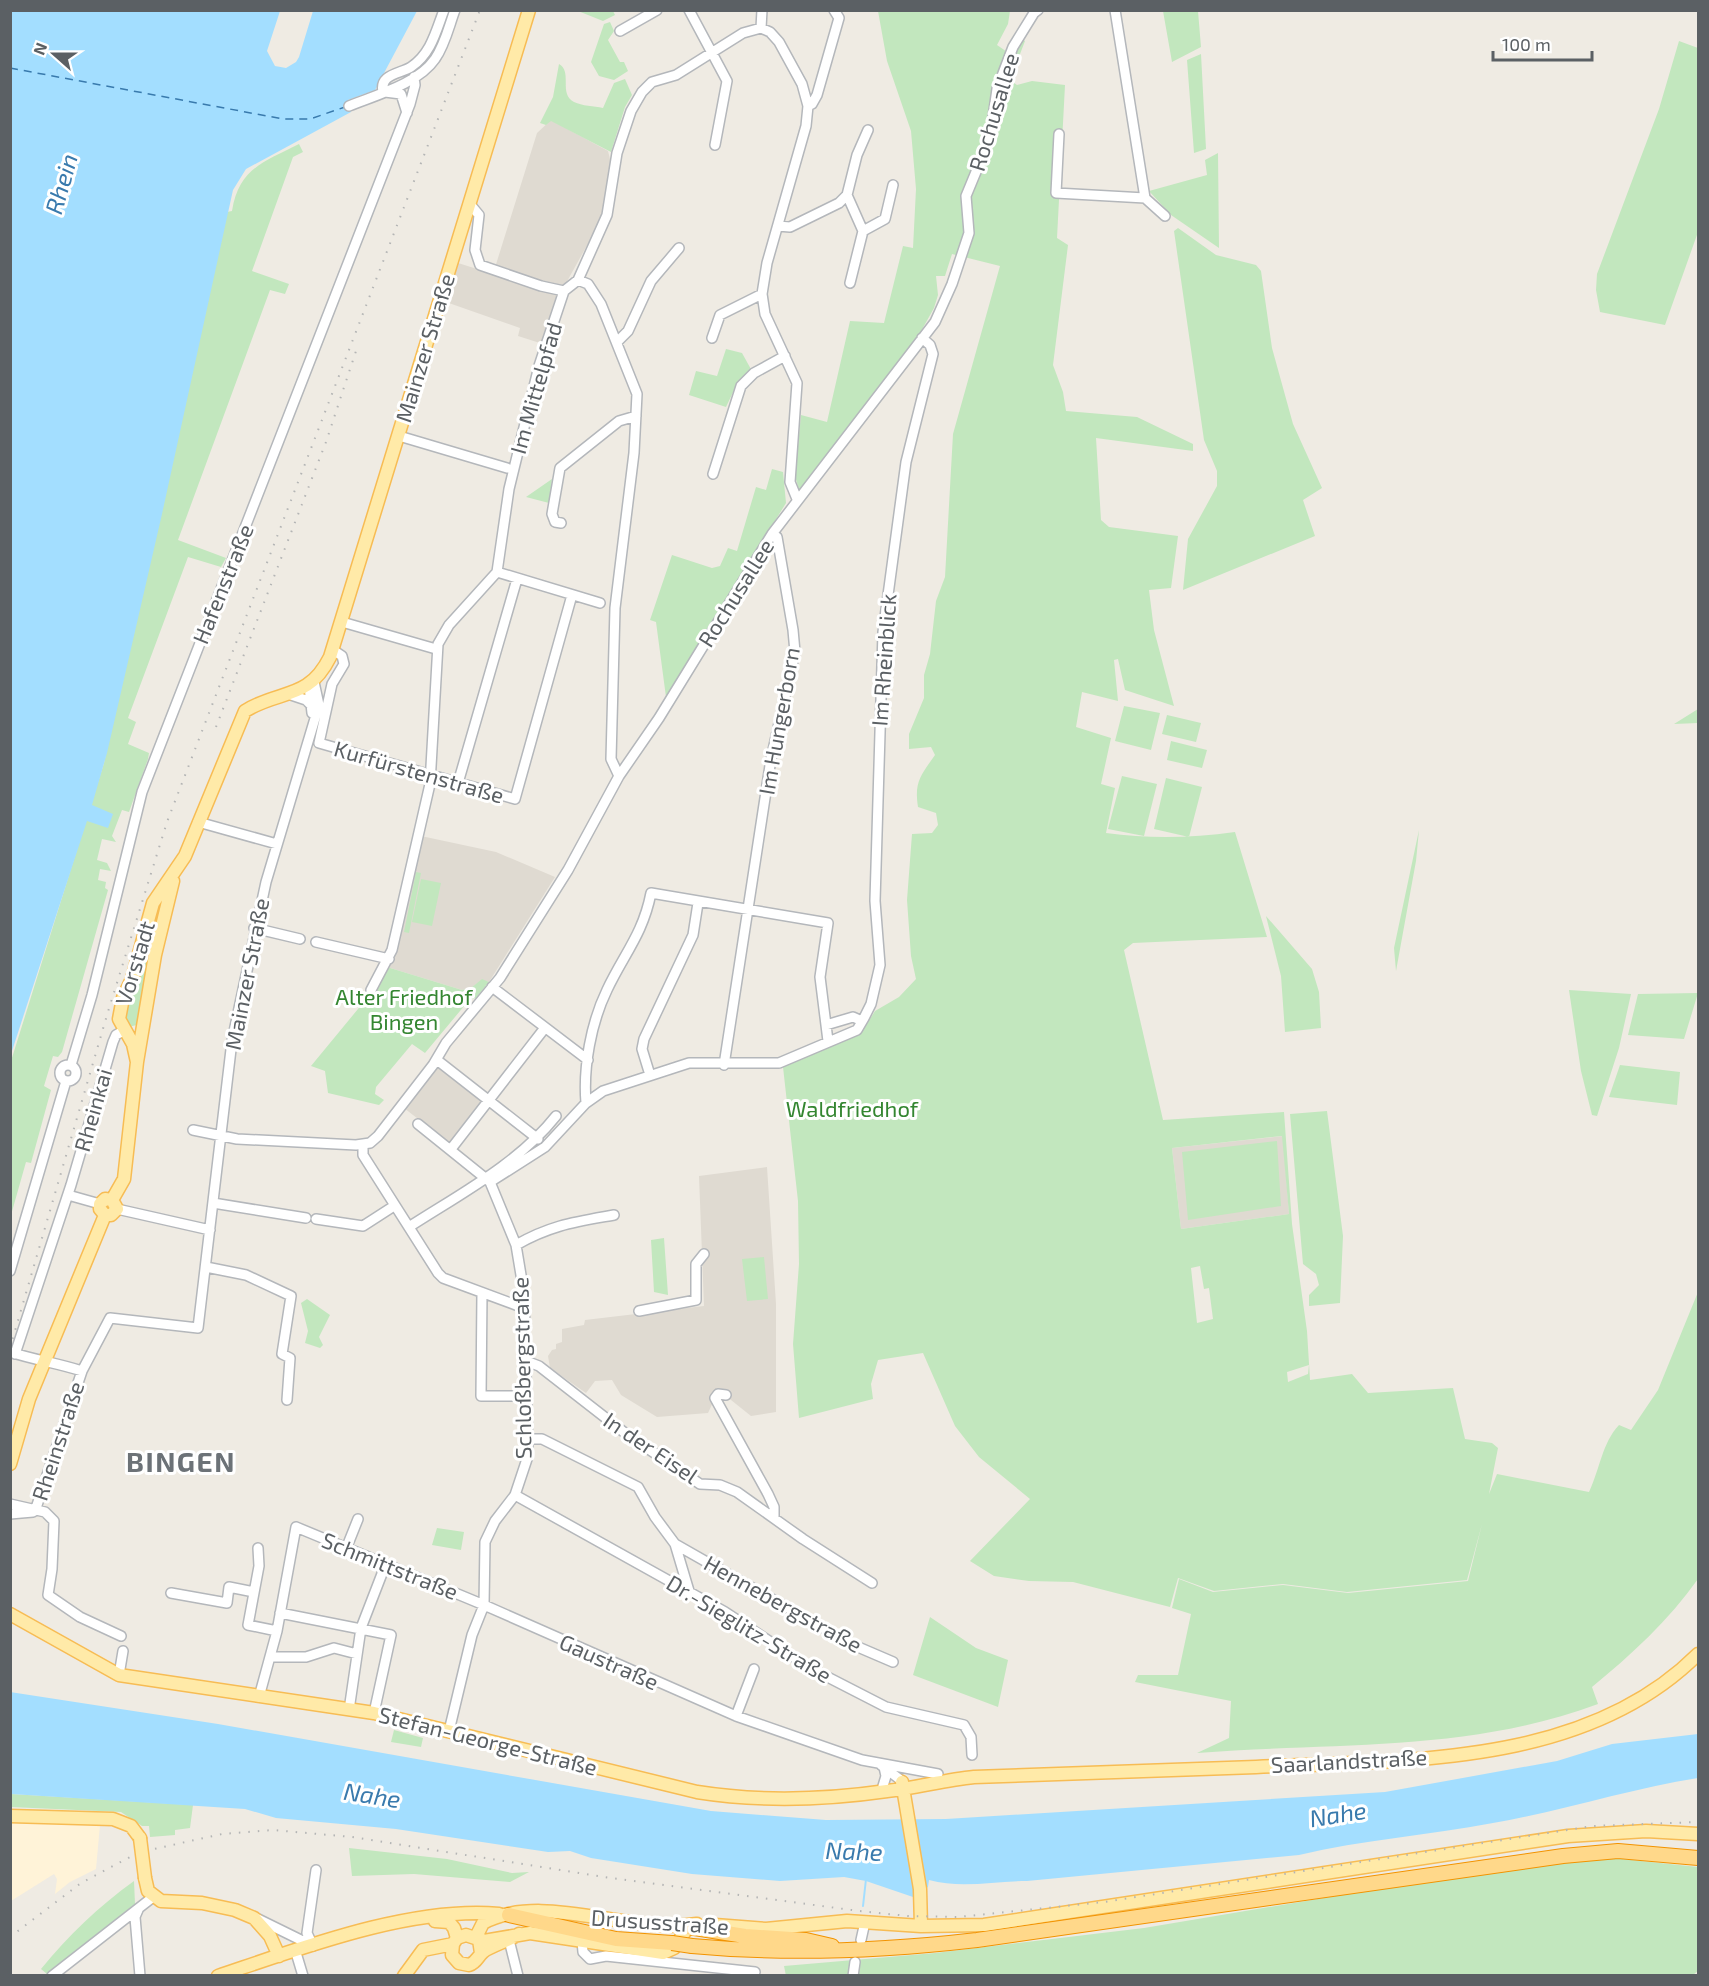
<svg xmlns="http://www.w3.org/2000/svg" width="1709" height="1986" font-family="'Exo 2',sans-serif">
<rect width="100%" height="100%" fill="#efebe3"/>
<path fill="#fff3d8" d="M11,1823L100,1825L96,1869L70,1882L55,1894L57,1879L54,1874L11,1901Z"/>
<path fill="#dfdad1" d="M551,120L608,151L611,163L605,213L565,285L543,344L518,336L520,328L446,302L458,263L493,274L537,133Z
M421,836L496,852L555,877L489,982L482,980L471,988L462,990L387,967L397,949Z
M438,1065L483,1100L449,1143L404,1108Z
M1283,1136L1289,1214L1181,1229L1172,1148Z
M767,1167L776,1304V1412L751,1416L726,1396L715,1398L708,1413L657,1417L621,1395L612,1380L595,1381L586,1393L550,1368L548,1356L552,1350L556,1349V1344L562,1342V1329L584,1325L585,1320L704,1306L699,1176Z"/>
<path fill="#c2e7be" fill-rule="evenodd" d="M578,11H613L615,15L603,21Z
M878,11H1010L1008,24L997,45L1013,56L1022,39L1025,41L1010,80L1017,85L1032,81L1065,85L1057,238L1068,245L1053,365L1063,392L1066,411L1137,417L1193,444V451L1096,438L1101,520L1109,527L1178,536L1171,588L1149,590L1154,630L1174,706L1125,690L1118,659L1114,660L1118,701L1082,692L1076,727L1111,738L1101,784L1115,788L1106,833C1150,839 1191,838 1235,832L1267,937L1133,943L1124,950L1163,1120L1284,1112L1292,1224L1307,1331L1310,1380L1352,1374L1368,1393L1453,1388L1465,1439L1492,1443L1498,1448L1489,1494L1497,1474L1589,1492C1600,1469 1602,1443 1619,1425L1631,1430L1658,1390L1698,1292V1579C1669,1620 1631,1655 1592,1687L1598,1704C1466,1753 1335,1742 1197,1753L1229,1738L1231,1701L1135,1682L1138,1675H1178L1191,1614L1172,1608L1179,1579L1213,1592L1283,1585L1348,1593L1468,1581L1482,1524L1467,1580L1347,1592L1283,1584L1214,1591L1178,1578L1170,1607L1073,1582L1029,1581L994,1576L970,1561L1030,1499L979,1457L955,1426L923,1353L878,1360L871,1384L873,1399L799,1418L793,1344L799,1264L798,1201L783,1067L861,1033L875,1011L899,997L916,979L911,956L907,900L912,834L932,833L938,825L936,813L918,807C914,782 921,775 935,755L931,747L909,749V734L924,698V675L930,654L936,601L945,577L953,434L1000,266L952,254L945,276H936L938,295L934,308L915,342L799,490L795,476L801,415L827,422L850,321L884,323L903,246L913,248L916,189L911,131L887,61ZM1282,1136L1289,1214L1181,1229L1172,1148ZM1200,1266L1204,1289L1209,1288L1213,1319L1197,1323L1191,1268ZM1309,1365L1308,1374L1288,1382L1287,1372Z
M1163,11H1198L1201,47L1172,62Z
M610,22L614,31L608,40L620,62H624L628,71L614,80L599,76L591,62L604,24Z
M1679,41L1698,48V232L1665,325L1600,312L1596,290L1597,274L1659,109Z
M1201,54L1206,149L1194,153L1187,60Z
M559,64C573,72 558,93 574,102C582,106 594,106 603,108L614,83L625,79L632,95L625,107L611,152L551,121L546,125L540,123L553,97Z
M299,144L303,152L293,157L252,271L289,284L285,294L270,290L178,540L226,558L221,567L188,557L128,718L136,722L128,744L149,753L148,759L129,812L122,810L112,836L116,842L102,839L97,860L107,863L111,871L100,869L98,880L106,882L105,888L108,890L62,1052L58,1057L53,1056L44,1086L51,1090L31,1163L26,1162L11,1215V1061L104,763L227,212L232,211C239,168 264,162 299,144Z
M1218,153L1219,248L1171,215L1149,191L1207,175L1205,160Z
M1178,228L1216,255L1256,265L1261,271L1272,348L1293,424L1322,488L1303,500L1315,536L1183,590L1188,539L1217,486V471L1204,440L1174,231Z
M726,349L742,353L752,371L736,386L726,407L689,395L696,371L717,376Z
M772,469L783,472L786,503L666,697L656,622L650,620L672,555L712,568L720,566L728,548L737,551L756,487L766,490Z
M552,479L549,503L526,497Z
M1124,706L1160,713L1151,750L1115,741Z
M1698,709V723L1674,724Z
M1167,715L1201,723L1196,742L1162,734Z
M1171,741L1207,750L1202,768L1167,760Z
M1122,776L1157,784L1144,836L1108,829Z
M1166,778L1202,787L1189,837L1154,829Z
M1419,830L1416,861L1396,971L1394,948Z
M416,872L421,873L409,933L404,932Z
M421,879L441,883L432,926L412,922Z
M160,903L162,904L140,1021L137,1025L128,1027L121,1014L155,905Z
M1266,916L1312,969L1319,992L1321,1028L1285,1032L1281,976Z
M387,967L462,990L471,988L482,979L489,982L476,998L470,999L425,1053L412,1044L376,1087L375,1094L384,1100L379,1105L328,1093L325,1071L311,1066L372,992Z
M1569,990L1631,994L1619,1048L1597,1116L1592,1115L1581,1071Z
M1698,993L1684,1039L1628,1035L1638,994Z
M1620,1065L1680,1072L1677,1105L1609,1097Z
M1327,1111L1343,1236L1340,1303L1309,1306V1295L1319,1285L1316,1274L1303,1264L1290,1114Z
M1277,1141L1281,1206L1188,1220L1182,1152Z
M664,1238L668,1295L654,1292L651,1240Z
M764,1257L768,1299L747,1301L742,1259Z
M307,1299L330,1315L319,1337L323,1345L320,1348L305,1343L308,1331L301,1303Z
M437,1528L464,1532L461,1550L432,1545Z
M930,1617L976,1648L1008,1660L998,1707L913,1675Z
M394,1730L423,1738L421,1747L391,1742Z
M11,1794L193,1805L190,1828L175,1830V1835L150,1837L149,1826H142L121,1812L11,1807Z
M349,1848L447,1859L512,1873L529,1872L510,1882L414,1874L352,1876Z
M1603,1857L1698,1867V1971L1693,1975L786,1976L784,1966L935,1953L1144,1928L1389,1887Z
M134,1881L135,1904L47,1974L41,1969C69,1935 98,1907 134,1881Z"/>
<path fill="#a3deff" d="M11,11H280L267,51L275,66L286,68L296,62L299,57L313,11H417L375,90L348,100L351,112L246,169L233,190L162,514L107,753L92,805L113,814L108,828L87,821L11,1054Z
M10,1692L218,1724L711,1811L826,1820L946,1819L1385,1792L1557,1761L1612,1744L1698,1734V1778C1629,1789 1562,1811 1493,1823C1429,1835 1362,1840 1299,1855L1027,1881C995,1881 961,1889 929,1880L928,1887L913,1897L866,1881L844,1877L780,1881L692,1874L591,1858L570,1851L548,1852L396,1829L276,1818L245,1809L11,1794Z"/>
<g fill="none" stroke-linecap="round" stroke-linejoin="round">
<path stroke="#a3deff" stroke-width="2" d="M863,1906L866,1879"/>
<path stroke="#397aad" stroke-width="1.5" stroke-dasharray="8 6" stroke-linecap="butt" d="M10,68L283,119H310L345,107"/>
<defs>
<path id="minor" d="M689,10L727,81L715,145
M1115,10L1145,198
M761,28L762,10
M620,31L657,10
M383,92C379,74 400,74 411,67C431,54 436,31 444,10
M385,92L401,94L407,113
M349,106C376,95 418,84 435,59C445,45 449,26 455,10
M808,106L812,104L817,95L839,18L834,10
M1059,134L1056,193L1145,198
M847,195L863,231L850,283
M1145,198L1165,216
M469,203L479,215L475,250L480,265L541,286L564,291
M778,226L790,227L839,203L847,195L857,155L868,130
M863,231L885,219L893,185
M578,280L588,284L601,304L637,394L634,453L615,608L611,759L619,776
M712,338L720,315L762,294
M617,342L628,331L651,281L679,248
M399,436L507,468
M713,474L741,386L754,373L785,356
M561,523L555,522L552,514L560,468L619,421L636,416
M497,572L600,603
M342,622L436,649
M333,650L342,656L344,664L332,684L319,743L515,799L572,595
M309,686L312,713
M288,694L306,700L313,707
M458,783L517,579
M198,822L277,844
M254,928L300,939
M316,942L389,959
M492,987L588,1060
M371,990L392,950L430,784L438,644L449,625L497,572L509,489L539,366L564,291L578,280L607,215L617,153L631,111L642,92L652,82L676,75L743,33L761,28L770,32L779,42L802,84L808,106L806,126L767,263L762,294L765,314L797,383L790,482L797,499
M826,1025L853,1017L862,1021
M437,1060L538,1139
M60 1073a8 8 0 1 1 16 0a8 8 0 1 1-16 0Z
M71,1065L92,995L142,792L410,104L415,85L414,77
M724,1065L771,759L795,652L793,630L777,537L772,534
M650,1075L642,1049L644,1039L693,935L698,903
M586,1103C583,1067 591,1023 607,990C624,954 643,934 651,893L828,923L820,977L828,1041
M418,1124L490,1182L516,1245L524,1293L528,1456L515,1495L495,1521L485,1542L484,1605L472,1635L449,1731
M193,1130L237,1139L356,1145L370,1143L378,1136L433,1065L446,1043L500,978L568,870L619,776L659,718L772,534L935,322L952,284L969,233L966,196L990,138L997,89L1013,47L1034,13L1038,10
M363,1145V1155L438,1273L443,1278L524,1308
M451,1149L544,1029
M490,1182L545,1147L586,1103L603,1091L689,1063H779L857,1030L864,1018L871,1004L880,965L875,901L883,632L906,462L933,354L930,345L922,338
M68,1195L100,1204
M213,1203L306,1218
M117,1209L210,1230
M316,1219L363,1226L394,1206
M409,1227C460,1194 518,1164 556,1116
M516,1245C551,1225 575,1222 614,1215
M206,1267L246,1275L291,1296L282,1354L290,1358L287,1400
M10,1271L66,1081
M482,1293L481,1396H526
M639,1311L696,1300V1264L704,1254
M10,1352C35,1360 57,1363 82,1371
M15,1354L71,1185L113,1042L116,1035L125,1030
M526,1361L539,1366L625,1433L700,1484L720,1485L737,1492L803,1539L872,1583
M726,1395L718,1394L715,1398L768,1494L774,1507V1518
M527,1439H542L638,1487L655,1517L675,1544L689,1591
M515,1495L725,1612L810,1668L886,1707L964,1725L971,1737L972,1755
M10,1504L45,1512L54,1521L52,1569L48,1595L80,1617L121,1636
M35,1511L82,1371L110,1318L198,1328L232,1041L266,882L319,705L314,682
M10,1514L33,1512
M675,1544L851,1644L893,1662
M258,1548L259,1566L248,1625L277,1631
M346,1549L358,1519
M171,1593L227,1603L229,1587L254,1592
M280,1613L391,1635L374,1713
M270,1657H306L334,1648L357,1654
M119,1675L123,1651
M259,1697L277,1631L296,1527L484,1605L736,1716L862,1760L938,1774
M349,1710L361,1628L385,1566
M736,1716L754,1669
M881,1765L902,1781
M883,1786L886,1776L884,1767
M138,1910L135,1917L140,1976
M256,1918L313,1946
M861,1940L865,1922
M582,1941L583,1952L590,1959L606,1956L755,1972
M510,1944L518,1976
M313,1946L307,1933L316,1870
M297,1956L303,1976
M52,1976L153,1897
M853,1976L855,1962"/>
<path id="major" d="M137,1062L133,1044L119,1019L123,998L132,979L153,903L185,856L245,711C280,689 308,701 330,657L529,10
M112,1200L124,1179L137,1062L155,955L173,881
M105,1215L100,1209V1204L105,1199L112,1200
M105,1215H111L117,1209L112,1200
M10,1464L29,1399L105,1215
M10,1614L119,1675L374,1713L697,1792C760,1802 824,1800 887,1791C916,1788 944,1780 974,1777C1068,1774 1162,1771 1256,1767C1405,1760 1585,1767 1698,1654
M902,1782L920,1889L921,1926
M10,1816L113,1819L131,1826L140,1838
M145,1878L148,1891L161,1901L202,1903L235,1910L254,1918L270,1936L279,1956
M435,1921L449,1922L454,1928L457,1938
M715,1925L766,1929L847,1921L921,1926L984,1925L1568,1836L1646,1831L1698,1834
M519,1934C510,1940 488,1947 483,1952C477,1957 477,1962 469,1965L459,1963L452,1955L453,1944L457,1938L466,1935L484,1941L530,1933L663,1953L674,1948L688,1927
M481,1953L478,1933L483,1923C544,1891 629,1935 697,1924
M218,1976C301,1948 412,1906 499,1914
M404,1976L423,1950L453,1944"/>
<path id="highway" d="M509,1915L616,1939L672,1943
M688,1927L745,1936L806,1940L832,1946
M692,1946C787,1955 882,1951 977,1940L1563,1856L1618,1851L1698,1858"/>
</defs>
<use href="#minor" stroke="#b4b7bb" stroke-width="12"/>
<use href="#major" stroke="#f7bc54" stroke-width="15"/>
<use href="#highway" stroke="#f29300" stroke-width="16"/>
<use href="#minor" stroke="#fff" stroke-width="9"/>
<use href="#major" stroke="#ffeaa8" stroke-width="12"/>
<use href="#highway" stroke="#ffd88a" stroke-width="14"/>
<path stroke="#b4b5b5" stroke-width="2" stroke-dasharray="1.5 8" stroke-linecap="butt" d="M216,727L326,442L357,348
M10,1348L107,1015L167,822L480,10
M10,1937L81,1883L130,1857L154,1849L222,1834L273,1830L352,1837L611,1878L859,1911L908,1916L958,1917L1104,1902L1593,1826L1698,1822"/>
<defs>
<path id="major-bridge" d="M140,1838L145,1878"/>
<path id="highway-bridge" d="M672,1943L692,1946"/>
</defs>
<use href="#major-bridge" stroke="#f7bc54" stroke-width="15" stroke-linecap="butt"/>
<use href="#highway-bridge" stroke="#f29300" stroke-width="16" stroke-linecap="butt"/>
<use href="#major-bridge" stroke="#ffeaa8" stroke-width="12"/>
<use href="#highway-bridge" stroke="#ffd88a" stroke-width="14"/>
</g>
<g text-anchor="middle" stroke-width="6" stroke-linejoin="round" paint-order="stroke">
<g font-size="22" fill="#5b6064" stroke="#fff">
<text transform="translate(994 112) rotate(-73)" y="8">Rochusallee</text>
<text transform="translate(425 348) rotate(-73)" y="8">Mainzer Straße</text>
<text transform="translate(536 388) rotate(-74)" y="8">Im Mittelpfad</text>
<text transform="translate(223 584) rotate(-68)" y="8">Hafenstraße</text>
<text transform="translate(736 593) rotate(-58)" y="8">Rochusallee</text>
<text transform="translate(884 660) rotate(-86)" y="8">Im Rheinblick</text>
<text transform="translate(779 721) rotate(-80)" y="8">Im Hungerborn</text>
<text transform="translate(419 772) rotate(16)" y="8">Kurfürstenstraße</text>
<text transform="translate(135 963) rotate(-73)" y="8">Vorstadt</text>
<text transform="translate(247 974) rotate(-79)" y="8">Mainzer Straße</text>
<text transform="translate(93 1110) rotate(-74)" y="8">Rheinkai</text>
<text transform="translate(522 1368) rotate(-91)" y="8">Schloßbergstraße</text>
<text transform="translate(58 1441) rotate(-72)" y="8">Rheinstraße</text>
<text transform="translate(651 1448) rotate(34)" y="8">In der Eisel</text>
<text transform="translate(390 1566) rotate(22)" y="8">Schmittstraße</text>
<text transform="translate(783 1604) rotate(29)" y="8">Hennebergstraße</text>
<text transform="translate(749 1629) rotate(31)" y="8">Dr.-Sieglitz-Straße</text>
<text transform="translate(609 1662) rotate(24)" y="8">Gaustraße</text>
<text transform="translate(488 1741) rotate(14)" y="8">Stefan-George-Straße</text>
<text transform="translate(1349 1761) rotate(-3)" y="8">Saarlandstraße</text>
<text transform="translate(660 1922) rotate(4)" y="8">Drususstraße</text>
</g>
<g font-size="22" fill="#348631" stroke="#fff">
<text x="404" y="1005">Alter Friedhof<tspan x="404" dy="25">Bingen</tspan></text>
<text x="852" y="1117">Waldfriedhof</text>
</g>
<g font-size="24" font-style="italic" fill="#397aad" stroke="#fff">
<text transform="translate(62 184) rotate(-74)" y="8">Rhein</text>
<text transform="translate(372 1796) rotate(9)" y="8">Nahe</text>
<text transform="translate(1338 1815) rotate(-9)" y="8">Nahe</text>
<text transform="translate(854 1852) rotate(2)" y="8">Nahe</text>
</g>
<g font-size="28" font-weight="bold" letter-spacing="1.5" fill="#6c7277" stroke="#fff">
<text x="181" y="1472">BINGEN</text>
</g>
</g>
<rect width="1709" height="1986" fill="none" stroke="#5b6064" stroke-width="24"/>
<g transform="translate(54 54) rotate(291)" stroke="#ffffff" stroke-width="4.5" paint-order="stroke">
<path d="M0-4.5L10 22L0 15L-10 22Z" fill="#5b6064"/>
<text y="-9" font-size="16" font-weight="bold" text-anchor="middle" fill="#5b6064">N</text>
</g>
<path d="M1493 51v9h99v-9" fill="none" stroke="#5b6064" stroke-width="3"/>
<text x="1502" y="51" font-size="18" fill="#5b6064" stroke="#ffffff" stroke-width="4.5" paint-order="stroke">100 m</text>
</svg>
